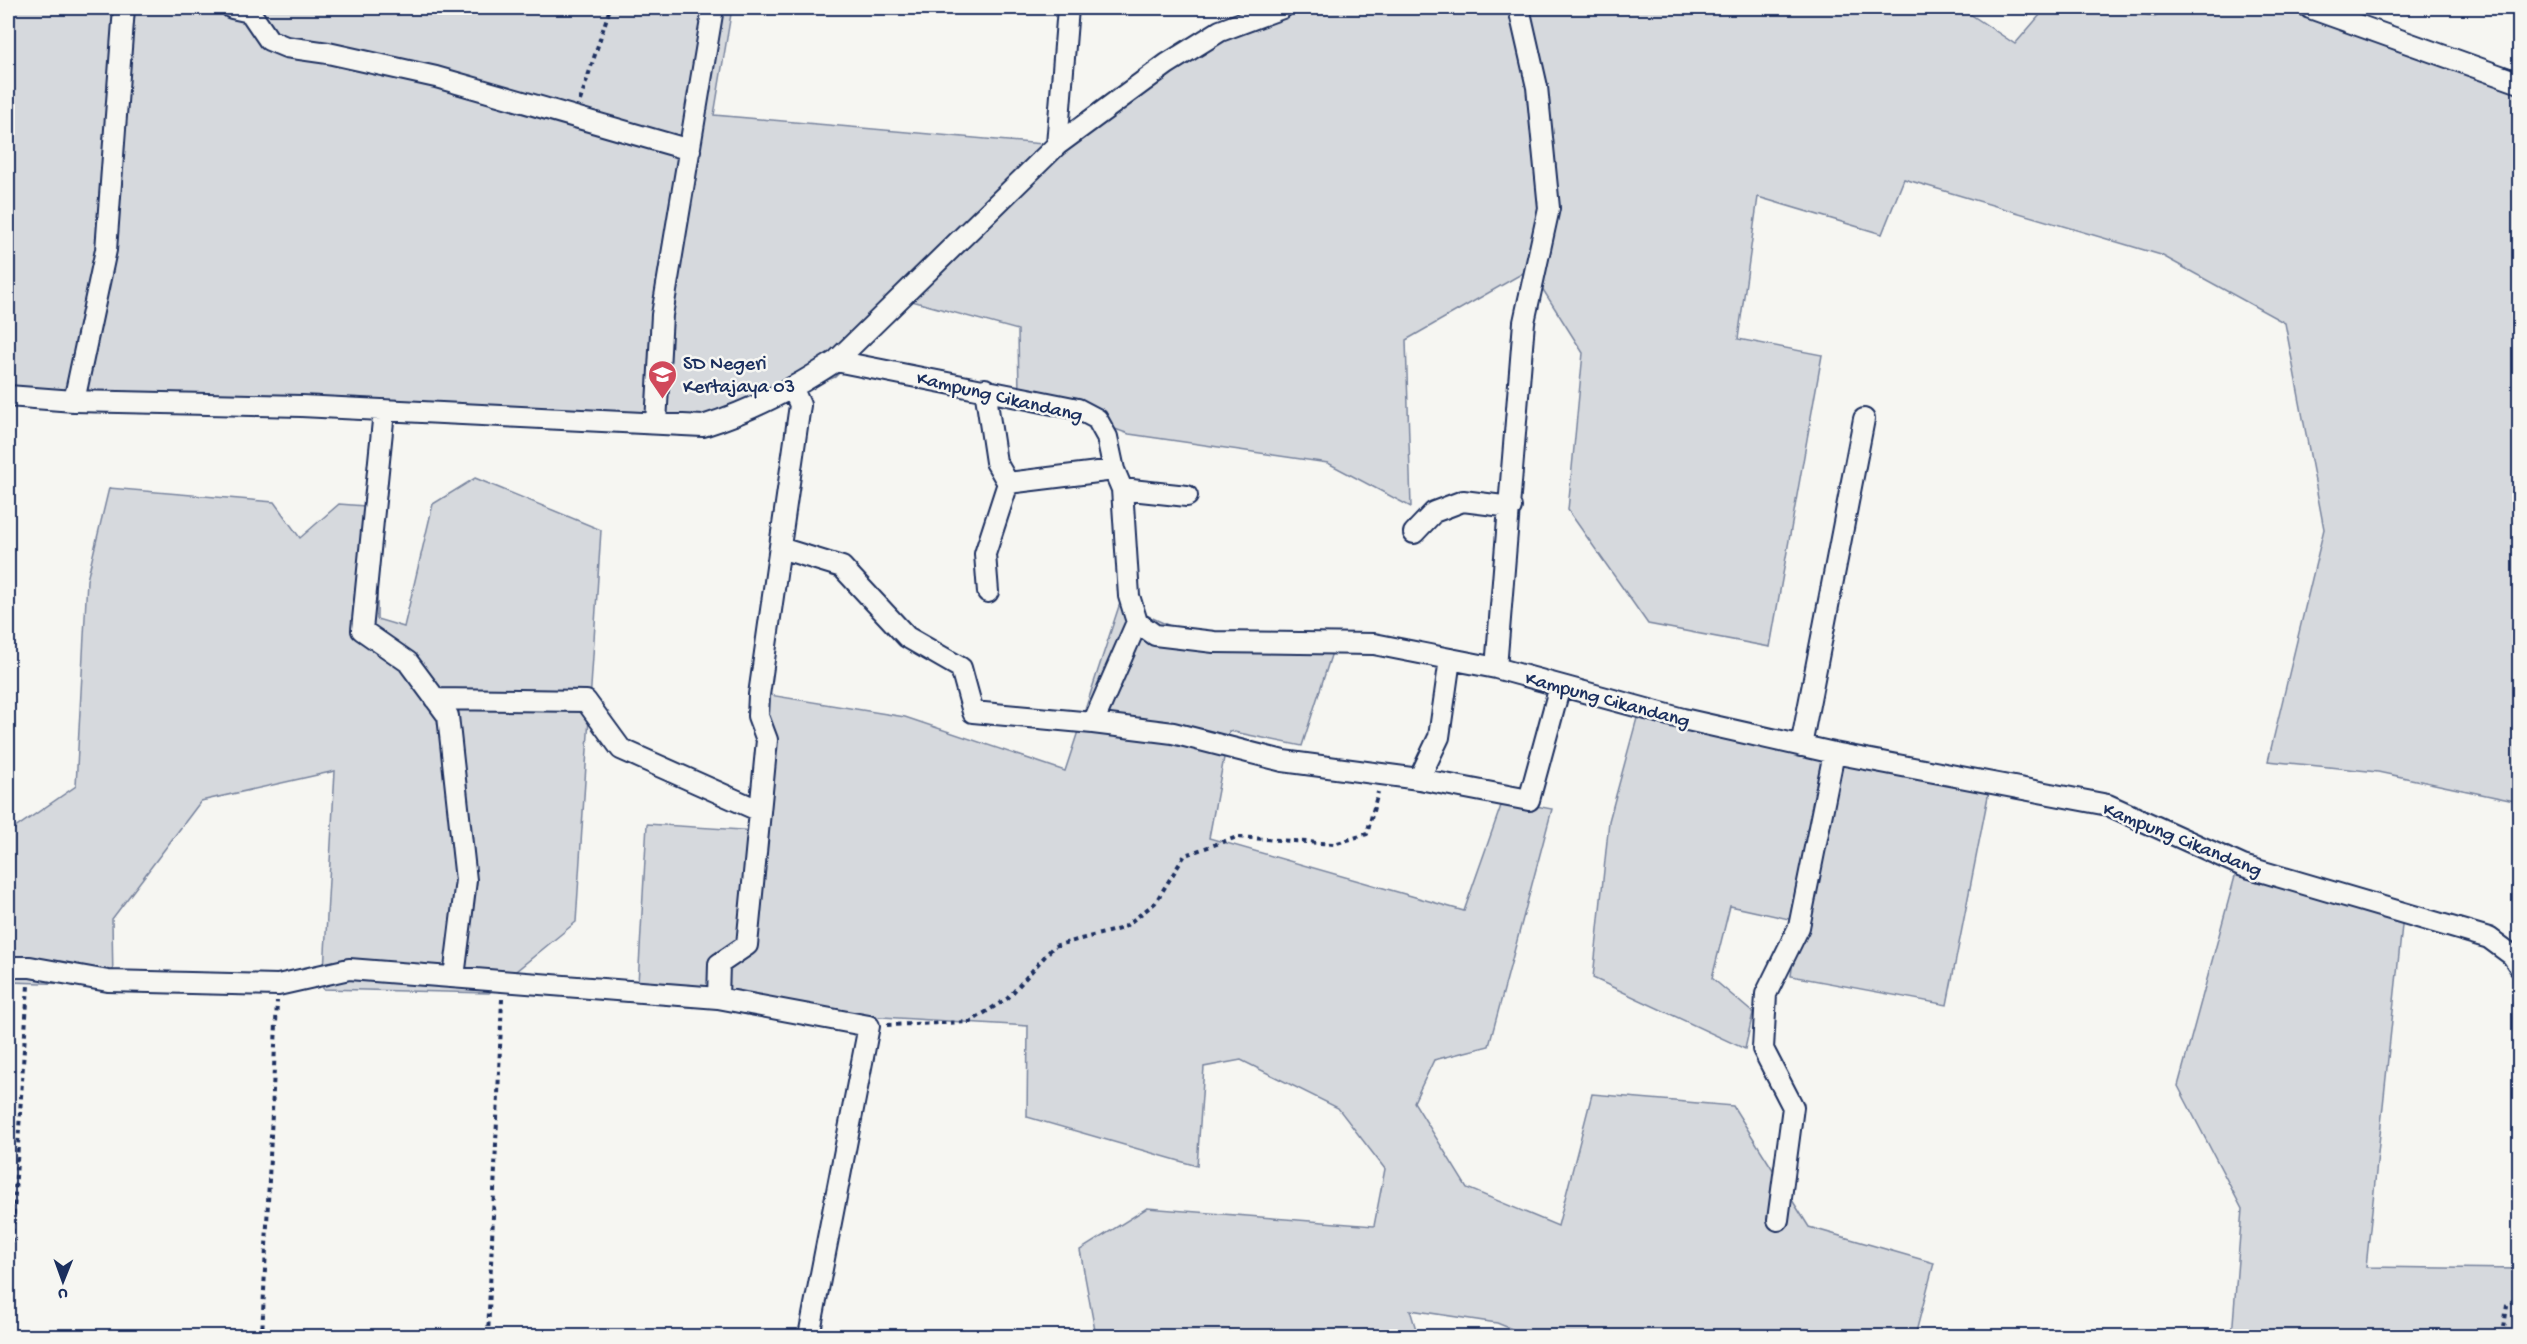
<svg xmlns="http://www.w3.org/2000/svg" width="2527" height="1344" font-family="'Gochi Hand',sans-serif">
<rect width="100%" height="100%" fill="#f6f6f2"/>
<filter id="ink" filterUnits="userSpaceOnUse"><feTurbulence type="fractalNoise" baseFrequency=".0167" numOctaves="2"/><feDisplacementMap in="SourceGraphic" scale="12" xChannelSelector="R" yChannelSelector="G"/><feConvolveMatrix kernelMatrix="1 2 1 2 8 2 1 2 1" color-interpolation-filters="sRGB"/></filter>
<g filter="url(#ink)">
<path fill="#d6d9dd" stroke="#78849e" stroke-width="1.5" d="M8,8H732L714,115L1066,146L1229,26L1268,8H1961L2015,44L2046,8H2120L2155,17L2163,8H2290L2519,80V802L2378,772L2268,761L2324,529L2285,323L2161,255L1904,179L1882,234L1758,197L1738,339L1822,355L1770,647L1648,624L1568,510L1583,353L1530,269L1406,340L1411,507L1328,463L1129,434L1019,395L1018,330L912,301L835,377L704,429L8,393Z
M475,478L601,530L576,922L489,993L323,989L335,771L201,801L112,919L113,985L8,982V833L76,786L87,580L109,488L274,502L300,538L339,504L378,507L377,619L404,627L433,504Z
M1120,603L1222,650L1334,646L1302,746L1229,731L1209,838L1464,911L1503,800L1552,809L1489,1046L1434,1060L1414,1102L1467,1188L1558,1226L1592,1094L1733,1106L1809,1227L1934,1263L1915,1336H1529L1497,1323L1410,1310L1418,1336H1096L1080,1250L1147,1208L1374,1226L1385,1169L1338,1108L1241,1060L1204,1067L1197,1166L1027,1117L1028,1026L637,1002L647,824L758,831L770,695L905,717L1065,771Z
M1637,718L1990,786L1947,1005L1791,976L1798,921L1730,906L1712,978L1753,1013L1745,1049L1593,978L1609,821Z
M2240,858L2403,916L2366,1267L2519,1269V1336H2232L2242,1209L2178,1086Z"/>
<g fill="none" stroke-linecap="round" stroke-linejoin="round">
<defs>
<path id="minor" d="M232,8L250,12L269,40L286,47L328,53L436,77L690,150
M2310,8L2520,83
M1057,145L1068,8
M836,361L1078,409L1097,419L1107,437L1114,470L1122,489L1129,596L1137,622L1155,635L1214,642L1374,644L1496,668L1683,719L1834,753L2108,805L2243,866L2489,938L2512,955L2520,967
M985,389L996,462L1008,483L985,554L988,592
M8,396L74,401L301,406L703,426C753,410 793,389 836,361L1057,145L1167,64L1220,31L1282,8
M74,401L106,250L124,8
M384,411L362,630L408,662L448,716L466,880L454,977
M656,423L662,315L713,8
M1008,483L1114,470
M1122,489L1187,496
M1414,533L1434,512L1463,501L1511,507
M780,548L842,567L907,637L961,668L973,712L1093,723L1137,622
M1496,668L1524,322L1549,208L1537,87L1519,8
M435,699L586,701L621,749L760,811
M1093,723L1173,733L1283,761L1419,779L1529,800L1560,686
M1801,746L1864,419
M1419,779L1439,737L1450,659
M8,967H30L108,981L278,985L349,969L718,998L869,1026L809,1336
M718,998L719,964L747,945L767,740L758,716L759,695L800,405L793,389
M1778,1220L1793,1107L1763,1049L1766,994L1799,927L1834,753"/>
</defs>
<use href="#minor" stroke="#1b2f5e" stroke-width="24"/>
<path stroke="#1b2f5e" stroke-width="4" stroke-dasharray="4.5 4.5" stroke-linecap="butt" d="M580,101L610,8
M887,1025L970,1022L1008,998L1054,946L1123,928L1155,903L1185,855L1237,837L1334,844L1367,834L1378,792
M8,1305L28,985
M262,1336L277,1001
M488,1336L502,999
M2503,1336L2507,1305L2520,1296"/>
<use href="#minor" stroke="#f6f6f2" stroke-width="20"/>
</g>
</g>
<defs>
<symbol id="school-pin" viewBox="-11 -11 22 30"><path d="M0 17L-7.5 6A9.5 9.5 0 1 1 7.5 6Z" fill="#d1495b" stroke="#f6f6f2"/><path d="M0-5L7-2L0 1L-7-2ZM-4 1L0 2.5L4 1V4Q0 6-4 4Z" fill="#fff"/></symbol>
</defs>
<g fill-rule="evenodd">
<use href="#school-pin" x="646" y="358" width="33" height="45"/>
</g>
<g text-anchor="middle" stroke-width="5" stroke-linejoin="round" paint-order="stroke">
<g font-size="20" fill="#1b2f5e" stroke="#f6f6f2" text-anchor="start">
<text x="683" y="369">SD Negeri<tspan x="683" dy="23">Kertajaya 03</tspan></text>
</g>
<g font-size="20" fill="#1b2f5e" stroke="#f6f6f2">
<text transform="translate(1000 395) rotate(13)" y="7">Kampung Cikandang</text>
<text transform="translate(1608 698) rotate(15)" y="7">Kampung Cikandang</text>
<text transform="translate(2183 838) rotate(22)" y="7">Kampung Cikandang</text>
</g>
</g>
<rect width="2527" height="1344" fill="none" stroke="#f6f6f2" stroke-width="30"/>
<rect x="15" y="15" width="2497" height="1314" fill="none" stroke="#1b2f5e" stroke-width="2" filter="url(#ink)"/>
<g transform="translate(63 1281) rotate(181)" stroke="#f6f6f2" stroke-width="4.5" paint-order="stroke">
<path d="M0-4.5L10 22L0 15L-10 22Z" fill="#1b2f5e"/>
<text y="-9" font-size="16" font-weight="bold" text-anchor="middle" fill="#1b2f5e">U</text>
</g>
</svg>
